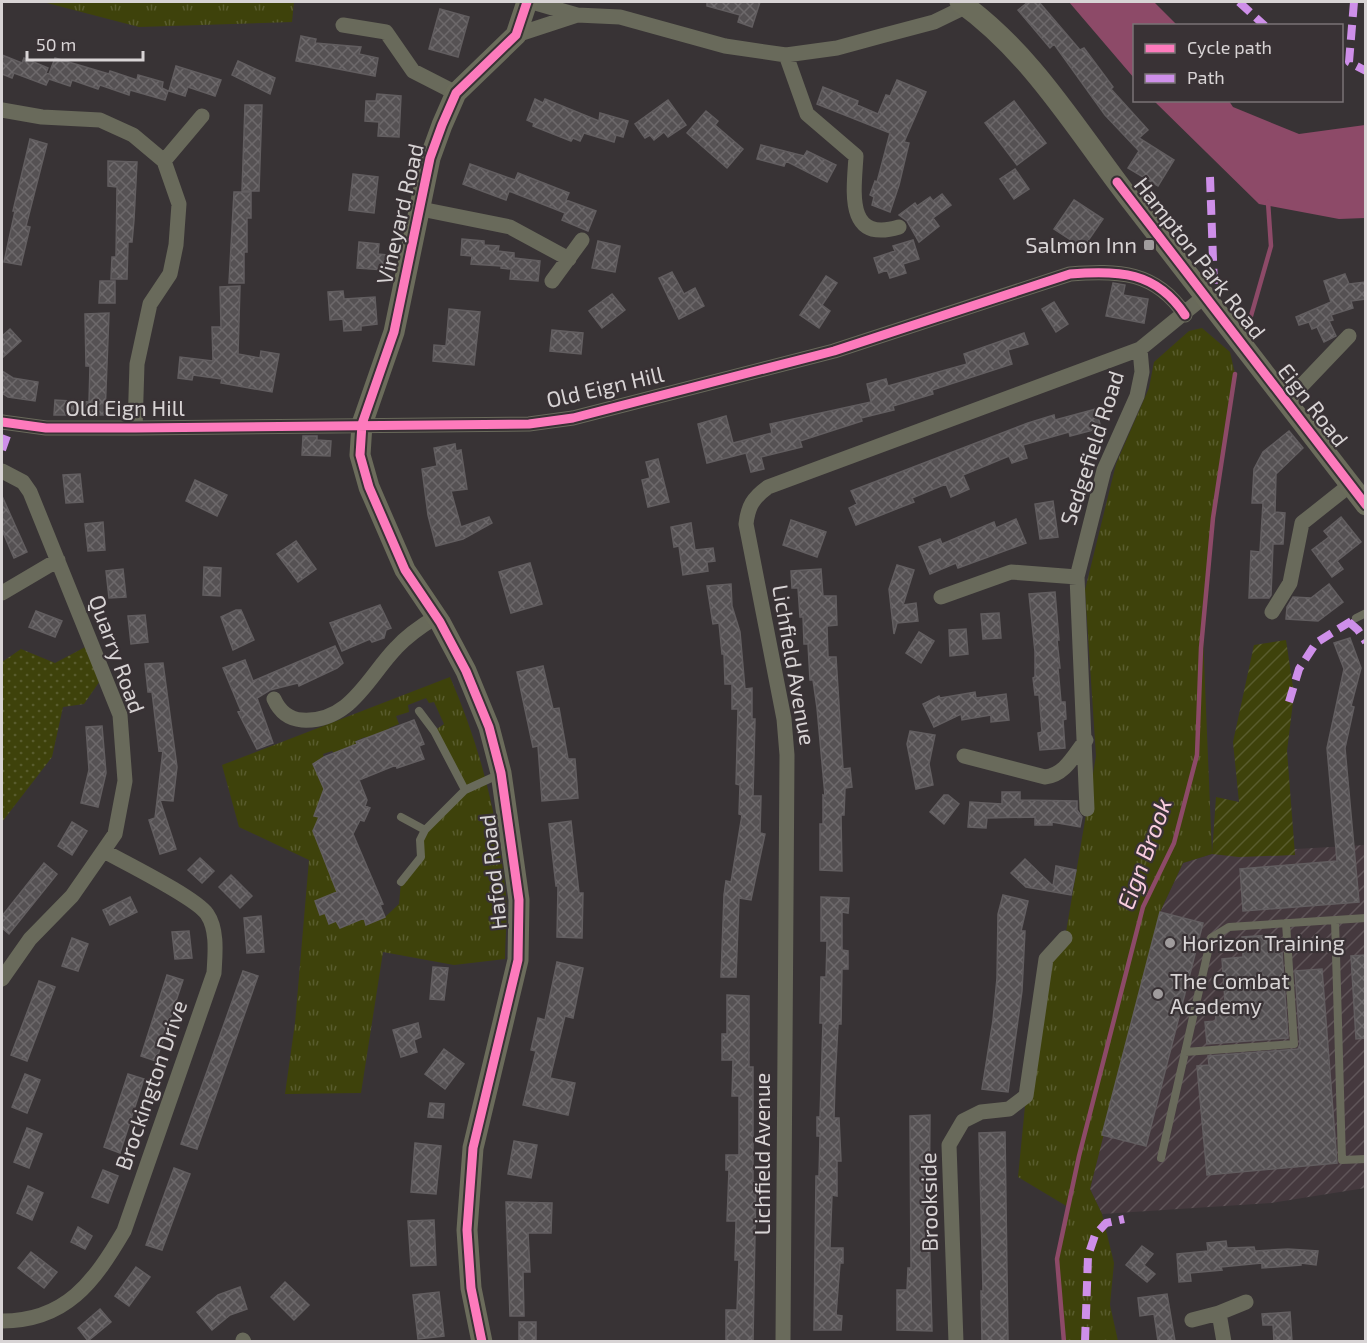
<svg xmlns="http://www.w3.org/2000/svg" width="1367" height="1343" font-family="'Exo 2',sans-serif">
<defs>
<pattern id="industrial-furrows" width="10" height="10" patternUnits="userSpaceOnUse" patternTransform="scale(1.5)"><rect width="10" height="10" fill="#45393e"/><path d="M-1 1l2-2M0 10L10 0M9 11l2-2" fill="none" stroke="#5f5559"/></pattern>
<pattern id="grass-tufts" width="24" height="20" patternUnits="userSpaceOnUse" patternTransform="scale(1.5)"><rect width="24" height="20" fill="#3e420b"/><path d="M3 7l-1-3M5 7V3M7 7l1-3M15 17l-1-3M17 17v-4M19 17l1-3" fill="none" stroke="#595c2e"/></pattern>
<pattern id="park-dots" width="8" height="8" patternUnits="userSpaceOnUse" patternTransform="scale(1.5)"><rect width="8" height="8" fill="#3e420b"/><path d="M2 2h.1M6 6h.1" fill="none" stroke="#595c2e" stroke-width="1.8" stroke-linecap="round"/></pattern>
<pattern id="garden-furrows" width="10" height="10" patternUnits="userSpaceOnUse" patternTransform="scale(1.5)"><rect width="10" height="10" fill="#3e420b"/><path d="M-1 1l2-2M0 10L10 0M9 11l2-2" fill="none" stroke="#595c2e"/></pattern>
<pattern id="building-cross-hatch" width="8" height="8" patternUnits="userSpaceOnUse" patternTransform="scale(1.5)"><rect width="8" height="8" fill="#555153"/><path d="M0 0l8 8M0 8l8-8" fill="none" stroke="#6d696b"/></pattern>
</defs>
<rect width="100%" height="100%" fill="#383335"/>
<path fill="url(#industrial-furrows)" d="M1365,845V1188L1271,1203L1102,1214L1090,1189L1102,1135L1160,912L1183,863L1212,854Z"/>
<path fill="url(#grass-tufts)" fill-rule="evenodd" d="M43,2H294L292,22L139,27Z
M1202,328L1230,352L1235,374L1202,612L1212,854L1183,863L1160,912L1090,1189L1102,1214L1114,1263L1110,1305L1118,1341H1064L1057,1259L1068,1207L1018,1177L1026,1096L1046,959L1065,938L1096,756L1085,590L1116,464L1149,388L1154,362L1189,331Z
M450,677C481,748 498,818 506,895C508,915 505,938 505,959L454,965L383,952L361,1093L285,1094L295,1023L309,860L239,827L222,765ZM426,698L429,703L434,702L444,724L434,731L465,790L420,840L421,857L401,882L399,904L385,917L367,924L364,918L340,928L336,921L329,924L325,913L320,915L315,902L338,892L313,831L319,817L314,815L326,789L313,765L324,757L323,754L332,751L334,753L357,744L356,741L365,737L366,740L390,730L389,728L399,724L396,716L409,712L408,705Z"/>
<path fill="url(#park-dots)" d="M91,644L104,675L84,704L63,707L52,757L2,822V662L21,649L55,663Z"/>
<path fill="url(#garden-furrows)" d="M1286,640L1294,694L1287,751L1295,855L1239,857L1212,854L1216,797L1239,802L1233,742L1254,645Z"/>
<path fill="#8d4a68" d="M1069,2H1154L1177,25L1134,26V78Z
M1154,101H1229L1233,107L1299,134L1365,125V218L1339,219L1259,204Z"/>
<g fill="none" stroke-linecap="round" stroke-linejoin="round">
<path stroke="#8d4a68" stroke-width="4.5" d="M1251,316L1271,246L1268,202
M1064,1342L1057,1259L1079,1156L1143,907L1174,843L1197,755L1201,648L1213,518L1235,374"/>
</g>
<path fill="url(#building-cross-hatch)" stroke="#625e60" stroke-width="1.5" d="M707,2H760L752,27L738,22L740,15L707,6Z
M1028,2H1039L1080,50L1084,48L1113,87L1111,89L1148,130L1139,138L1174,160L1158,186L1128,168L1139,151L1105,115L1054,44L1050,48L1018,10Z
M440,9L469,17L458,57L429,49Z
M301,36L316,39L315,43L361,47L359,54L378,58L375,76L296,61Z
M2,55L22,63L24,58L48,68L46,73L49,74L55,58L109,74L110,71L137,80L138,75L163,82L162,88L168,91L165,100L130,90L129,95L100,85L98,89L72,80L70,86L49,79L46,85L14,73L12,78L2,74Z
M238,61L275,78L270,94L232,75Z
M176,66L221,80L215,96L188,87L185,96L169,91Z
M897,80L926,92L904,142L909,143L899,185L890,212L872,205L874,197L870,195L875,181L877,182L890,133L817,104L823,87L858,101L857,105L878,114L886,95L890,96Z
M377,94L401,96L399,137L378,136L379,122L365,121L366,101H376Z
M535,99L543,103L545,99L599,121L600,113L628,121L623,137L616,135L614,142L584,133L580,141L573,138L571,141L533,126L534,123L527,120Z
M668,100L686,125L668,137L664,132L654,140L650,135L645,138L635,124Z
M1014,101L1046,143L1017,165L985,123Z
M245,105H262L259,191H242Z
M706,111L718,121L715,125L743,149L727,168L687,133Z
M30,139L47,144L26,226L30,227L21,265L4,262L15,211H13Z
M761,145L804,156L807,151L836,165L827,182L786,161L784,166L757,159Z
M108,161L137,162L134,220L132,242H128L127,279H111L112,257H116L117,187L108,186Z
M470,164L515,180L518,173L569,193L566,200L596,211L588,231L562,220L565,213L509,191L506,200L463,184Z
M1015,169L1029,189L1014,199L1000,179Z
M353,174L378,177L374,213L349,210Z
M234,192H251V218H247V252H244V283H229Z
M942,194L951,205L933,218L939,226L919,242L907,221L899,215L915,203L917,206L930,197L933,201Z
M1074,200L1103,219L1083,248L1054,229Z
M462,239L484,241V245L499,246L498,251L514,253V258L540,261L538,281L510,279L511,269L501,268V266L471,264L472,256L461,255Z
M913,240L919,259L903,264L906,273L890,278L887,270L879,273L874,258L895,251L893,246Z
M598,241L620,246L615,272L592,268Z
M359,242L379,244L378,254L387,255L385,270L357,268Z
M672,272L684,294L695,288L704,306L679,319L659,278Z
M1345,274L1349,284L1365,282V299L1351,301L1353,308L1331,315L1333,320L1329,321L1336,336L1324,342L1317,327L1312,329L1309,322L1299,325L1296,317L1331,302L1324,281Z
M826,276L837,283L822,305L830,311L819,328L800,315Z
M100,281H115V303H99Z
M1113,283L1125,285L1123,295L1148,299L1144,323L1106,316Z
M240,286L238,354L260,358L261,351L279,354L272,392L221,383L222,379L193,375L192,380L178,378L180,357L213,361L212,327H221L220,287Z
M343,291L344,299L375,297L377,324L361,326V330L344,331L343,319L330,320L328,292Z
M612,294L625,310L602,328L589,311Z
M1054,302L1068,324L1056,332L1042,309Z
M449,309L480,312L474,365L433,361L434,345L446,346Z
M109,313L105,415H54L55,400L89,402L90,366H86L85,314Z
M10,329L21,341L2,358V336Z
M552,330L583,333L581,354L550,351Z
M1024,333L1028,344L1008,350L1012,364L932,390L933,394L893,406L894,410L861,418L862,421L800,441L802,447L761,457L764,469L751,472L746,453L707,463L698,424L726,416L733,443L772,433L770,424L871,402L867,384L886,379L888,386L967,364L964,354Z
M2,371L13,378L38,382L35,401L8,397L2,393Z
M1096,409L1101,428L1070,436L1069,432L1023,445L1027,458L1012,463L1009,456L963,475L969,489L951,497L946,484L912,498L914,502L856,525L849,508L857,504L851,491L1028,423L1054,415L1055,420Z
M1289,431L1303,448L1276,474L1275,512L1285,513L1283,544H1273L1271,595L1269,598H1249L1251,551L1260,552L1263,503H1252L1254,469L1263,452Z
M303,436H317V440L331,441L330,456L302,455Z
M455,444L456,451L461,450L467,489L451,491L461,527L489,517L492,523L463,539L436,546L428,515L422,469L437,466L434,448Z
M658,459L669,502L648,507L642,480L650,478L646,462Z
M80,474L83,502L66,503L63,475Z
M195,480L227,495L217,516L186,501Z
M2,496L27,552L14,558L2,530Z
M1053,501L1058,537L1040,539L1035,504Z
M1341,517L1361,542L1337,561L1343,569L1332,577L1312,550L1329,537L1324,531Z
M1016,519L1026,543L958,568L956,563L930,574L919,547L940,539L942,544L994,522L996,528Z
M791,520L826,532L817,557L783,545Z
M103,522L105,550L88,551L85,524Z
M691,523L695,550L713,548L715,561L707,562L708,571L683,575L679,546L674,547L671,527Z
M296,541L316,569L298,582L277,554Z
M530,563L542,604L511,613L499,572Z
M897,565L914,570L903,605L916,603L918,621L897,623L894,634L889,589Z
M204,567L221,568L220,596L203,595Z
M123,569L126,597L109,598L106,571Z
M821,569L823,596H836L837,625L827,626L828,657H836L843,769L850,768L852,787L845,788L844,815H841L842,871L820,870V824H823V795L825,796L817,708L813,680H810L808,644H804L803,617H800L798,588H792L791,571Z
M731,584L732,606L740,632L745,689L752,688V719H755L753,796H761L760,833L765,834L751,900L739,898L736,977H721L724,895L726,881L731,882L742,815L739,814L740,785L736,784L738,709H732V684H725L724,654H722L719,623L713,624L707,586Z
M1329,584L1343,602L1318,621L1286,619L1287,607L1293,597L1311,598Z
M1055,592L1059,640H1057L1060,668H1058L1061,702H1065L1066,719L1063,720L1065,748L1040,750L1038,733L1042,732L1039,695H1035L1033,678L1035,677V652L1029,594Z
M380,605L391,628L386,630L384,638L372,642L370,639L342,651L330,623Z
M236,610H241L254,640L233,650L221,617Z
M36,611L62,621L55,637L29,627Z
M999,613L1001,638L983,639L981,614Z
M145,615L148,642L131,644L128,616Z
M966,629L968,654L950,656L949,630Z
M919,632L934,641L921,663L906,653Z
M1350,638L1361,668L1351,706L1354,707L1345,748L1359,902L1243,911L1240,869L1337,861L1327,748L1344,669L1334,643Z
M335,646L343,663L337,668L299,686L298,683L270,690L257,698L273,743L257,749L238,712L241,711L223,668L245,660L253,681Z
M163,663L177,767L173,801L160,800L176,849L160,854L149,820L155,818L163,750L159,751L152,692H148L145,664Z
M543,666L553,709L559,708L568,759H575L578,798L542,801L538,746L533,747L517,672Z
M975,692L976,698L1006,694L1009,720L991,722V715L962,720L961,714L934,727L923,704L939,696L940,698Z
M414,720L424,744L419,746L424,759L397,768L396,765L359,780L367,800L365,806L370,808L364,821L360,820L353,834L383,904L380,905L385,917L366,925L364,918L340,928L336,921L329,924L325,913L320,915L315,901L337,892L313,831L319,817L314,816L324,789L313,764L324,757L357,744L356,742Z
M102,726L106,773L98,807L81,803L89,770L86,727Z
M910,731L935,735L929,764L933,785L916,789L907,744Z
M1002,792H1020V800L1077,801V810L1082,817L1080,827L1052,822V825H1035V817L987,818L986,828L968,827L970,802L1002,804Z
M944,795H948L959,804L944,824L930,812Z
M571,821L579,893H583L582,938L557,937L558,886H556L549,824Z
M72,822L87,831L72,855L58,846Z
M200,858L214,871L202,883L188,870Z
M1025,859L1053,886L1056,866L1076,870L1071,895L1026,887L1011,873Z
M44,863L57,874L9,934L2,928V916Z
M231,875L252,896L240,908L219,887Z
M1003,895L1028,901L1021,931H1025L1022,991L1008,1092L982,1089L993,1020L997,978L998,914Z
M130,897L137,912L110,925L103,910Z
M821,897L849,898L848,913L842,912V950L848,951V969H842L841,1024H838L835,1082L834,1118H839L841,1161H837V1196L832,1195L830,1248H843V1263H840L836,1315L842,1316L841,1330H814L816,1176H819L820,1136H817V1117H820L823,1023H820L821,977H826L827,941H821Z
M1160,912L1203,923L1146,1146L1102,1135Z
M261,916L264,952L247,953L244,918Z
M189,931L192,958L175,959L172,932Z
M1274,935L1276,953H1282L1288,1038L1207,1044L1205,1022L1216,1021L1215,1002L1225,1001L1222,959L1243,957L1242,937Z
M72,938L88,944L78,971L62,966Z
M1365,955V1038L1356,1039L1351,956Z
M557,962L583,968L573,1018L565,1016L550,1078L575,1083L568,1115L523,1105L536,1051L531,1050L538,1018L545,1020Z
M433,967L448,968L444,1000L430,999Z
M1322,969L1337,1163L1207,1175L1197,1066L1209,1065L1208,1056L1298,1049L1300,1044L1295,971Z
M243,971L258,976L197,1149L181,1144Z
M167,975L183,980L156,1061L141,1056Z
M39,981L55,987L27,1061L11,1055Z
M727,995L749,996V1067H753V1182H756L753,1341H726V1310H737L739,1260H735L736,1221H727L729,1170H726V1155H739V1096H732L733,1060H722V1034H727Z
M418,1023L421,1037L414,1040L417,1052L401,1057L393,1030Z
M444,1049L464,1064L445,1089L425,1074Z
M25,1074L40,1080L27,1113L12,1107Z
M128,1074L144,1079L120,1153L104,1147Z
M430,1103L444,1104L443,1118L428,1117Z
M930,1115L929,1223L932,1331L897,1330V1290H907L908,1268H911L910,1116Z
M27,1128L42,1134L29,1168L14,1162Z
M1005,1132L1008,1341H982L981,1291H983L979,1133Z
M514,1141L537,1145L531,1178L508,1174Z
M415,1143L441,1146L436,1194L411,1192Z
M174,1168L190,1174L162,1250L146,1245Z
M103,1170L118,1176L108,1203L92,1197Z
M28,1186L43,1193L32,1220L17,1213Z
M506,1202L552,1203L551,1233H528L530,1272H523L524,1316H510Z
M434,1220L436,1265L411,1266L408,1221Z
M78,1227L92,1236L85,1249L71,1242Z
M1226,1241L1227,1248L1254,1247L1255,1251L1288,1249L1318,1251L1316,1265L1301,1263V1265L1262,1268V1263L1221,1267L1222,1270L1190,1273L1191,1281L1179,1282L1177,1254L1208,1251L1207,1243Z
M1142,1246L1153,1254L1144,1265L1155,1274L1147,1282L1126,1265Z
M31,1252L57,1272L44,1288L18,1268Z
M136,1267L150,1277L129,1306L115,1296Z
M285,1282L309,1305L294,1320L271,1297Z
M240,1287L247,1309L230,1315L212,1330L197,1312L218,1295Z
M439,1292L444,1336L418,1339L413,1295Z
M1167,1294L1175,1341H1158L1154,1314L1140,1316L1138,1298Z
M100,1309L111,1322L88,1341L78,1328Z
M1290,1312L1292,1341H1274L1273,1325H1263L1262,1314Z
M519,1322H536V1341H519Z"/>
<g fill="none" stroke-linecap="round" stroke-linejoin="round">
<path stroke="#696a5b" stroke-width="8" d="M1356,618L1366,613
M419,711L434,731L465,790
M401,817L425,830
M401,882L421,857L420,840L425,830L465,790L500,774
M1335,920L1342,1160L1366,1159
M1185,1052L1294,1044L1286,923
M1161,1158L1211,938L1229,927L1366,918"/>
<path stroke="#696a5b" stroke-width="15" d="M532,2L577,15L620,17L725,46L786,55L837,48L881,36L934,22L967,6
M343,25L386,32L413,71L456,93
M516,35L577,15
M786,55L807,114L856,156C854,191 845,243 899,227
M2,110L42,117L100,120L133,135L164,161L179,204L176,245L170,274L150,304L137,364L135,428
M164,161L202,116
M421,209L510,227L569,259
M552,281L582,240
M1286,402L1349,336
M2,422L46,428H135L529,424L573,418L834,351L1070,274C1118,270 1156,271 1185,315
M2,471L23,482L30,492L120,715L125,781L115,834L72,896L30,939L2,979
M2,593L58,560
M941,597L1011,572L1077,577
M1272,612L1290,583L1302,523L1350,485
M274,699C279,710 288,719 302,720C350,723 368,677 396,648C408,635 421,626 436,617
M964,756L1045,777C1065,775 1074,755 1086,740
M1087,809L1077,577L1104,470L1137,396L1142,372L1140,349
M1192,1320L1219,1313
M2,1321C66,1321 94,1282 124,1231L214,973C215,955 218,930 207,914C195,897 125,863 104,851
M243,1340L244,1342
M783,1342L787,755L784,719L746,524C748,506 753,498 768,487L1140,349L1205,296
M956,1342L949,1145L963,1121L981,1112L1009,1109L1026,1096L1046,959L1065,938
M1224,1342L1219,1313L1246,1302"/>
<path stroke="#6b6c5b" stroke-width="21" d="M960,2C1031,53 1074,126 1126,194C1206,298 1286,401 1366,505
M482,1342L471,1288L467,1230L473,1148L518,960L519,900L508,822L501,773L489,727L466,671L440,622L405,570L369,487L360,455L362,424L394,332L430,158L442,125L456,93L516,35L527,2"/>
<path stroke="#ce8fe9" stroke-width="8" stroke-dasharray="15 8" stroke-linecap="butt" d="M1239,2L1265,26
M1354,2L1349,62L1366,71
M1210,177L1214,287
M2,450L11,424
M1349,622L1358,630L1366,642
M1289,702L1299,669L1316,643L1356,618
M1085,1342L1088,1256L1095,1235L1106,1223L1124,1219"/>
<defs>
<path id="cycleway" d="M1117,182L1366,505
M2,422L46,428H135L529,424L573,418L834,351L1070,274C1118,270 1156,271 1185,315
M482,1342L471,1288L467,1230L473,1148L518,960L519,900L508,822L501,773L489,727L466,671L440,622L405,570L369,487L360,455L362,424L394,332L430,158L442,125L456,93L516,35L527,2"/>
</defs>
<use href="#cycleway" stroke="#393235" stroke-width="13"/>
<use href="#cycleway" stroke="#fd7abc" stroke-width="9"/>
</g>
<g fill="#a09c9d" stroke="#393235" stroke-width="2">
<rect x="1143" y="239" width="12" height="12" rx="3"/>
<circle cx="1170" cy="943" r="6"/>
<circle cx="1158" cy="994" r="6"/>
</g>
<g text-anchor="middle" stroke-width="4.5" stroke-linejoin="round" paint-order="stroke">
<g font-size="22" fill="#d8d4d5" stroke="#393235">
<text transform="translate(400 214) rotate(-77)" y="8">Vineyard Road</text>
<text transform="translate(1200 258) rotate(52)" y="8">Hampton Park Road</text>
<text transform="translate(605 387) rotate(-13)" y="8">Old Eign Hill</text>
<text transform="translate(1313 405) rotate(52)" y="8">Eign Road</text>
<text x="125" y="416">Old Eign Hill</text>
<text transform="translate(1092 448) rotate(-72)" y="8">Sedgefield Road</text>
<text transform="translate(117 654) rotate(70)" y="8">Quarry Road</text>
<text transform="translate(794 665) rotate(80)" y="8">Lichfield Avenue</text>
<text transform="translate(493 872) rotate(-96)" y="8">Hafod Road</text>
<text transform="translate(151 1085) rotate(-71)" y="8">Brockington Drive</text>
<text transform="translate(762 1154) rotate(-90)" y="8">Lichfield Avenue</text>
<text transform="translate(929 1202) rotate(-91)" y="8">Brookside</text>
</g>
<g font-size="22" fill="#d8d4d5" stroke="#393235" text-anchor="start">
<text x="1137" y="253" text-anchor="end">Salmon Inn</text>
<text x="1182" y="951">Horizon Training</text>
<text x="1170" y="989">The Combat<tspan x="1170" dy="25">Academy</tspan></text>
</g>
<g font-size="24" font-style="italic" fill="#f9cdde" stroke="#393235">
<text transform="translate(1145 854) rotate(-70)" y="8">Eign Brook</text>
</g>
</g>
<rect width="1367" height="1343" fill="none" stroke="#d8d4d5" stroke-width="6"/>
<rect x="1133" y="24" width="210" height="78" fill="#393235" stroke="#797375" stroke-width="1.5"/>
<rect x="1145" y="44" width="30" height="9" fill="#fd7abc" stroke="#797375" stroke-width="1.5"/>
<text x="1187" y="54" font-size="18" fill="#d8d4d5">Cycle path</text>
<rect x="1145" y="74" width="30" height="9" fill="#ce8fe9" stroke="#797375" stroke-width="1.5"/>
<text x="1187" y="84" font-size="18" fill="#d8d4d5">Path</text>
<path d="M27 51v9h116v-9" fill="none" stroke="#d8d4d5" stroke-width="3"/>
<text x="36" y="51" font-size="18" fill="#d8d4d5" stroke="#393235" stroke-width="4.5" paint-order="stroke">50 m</text>
</svg>
